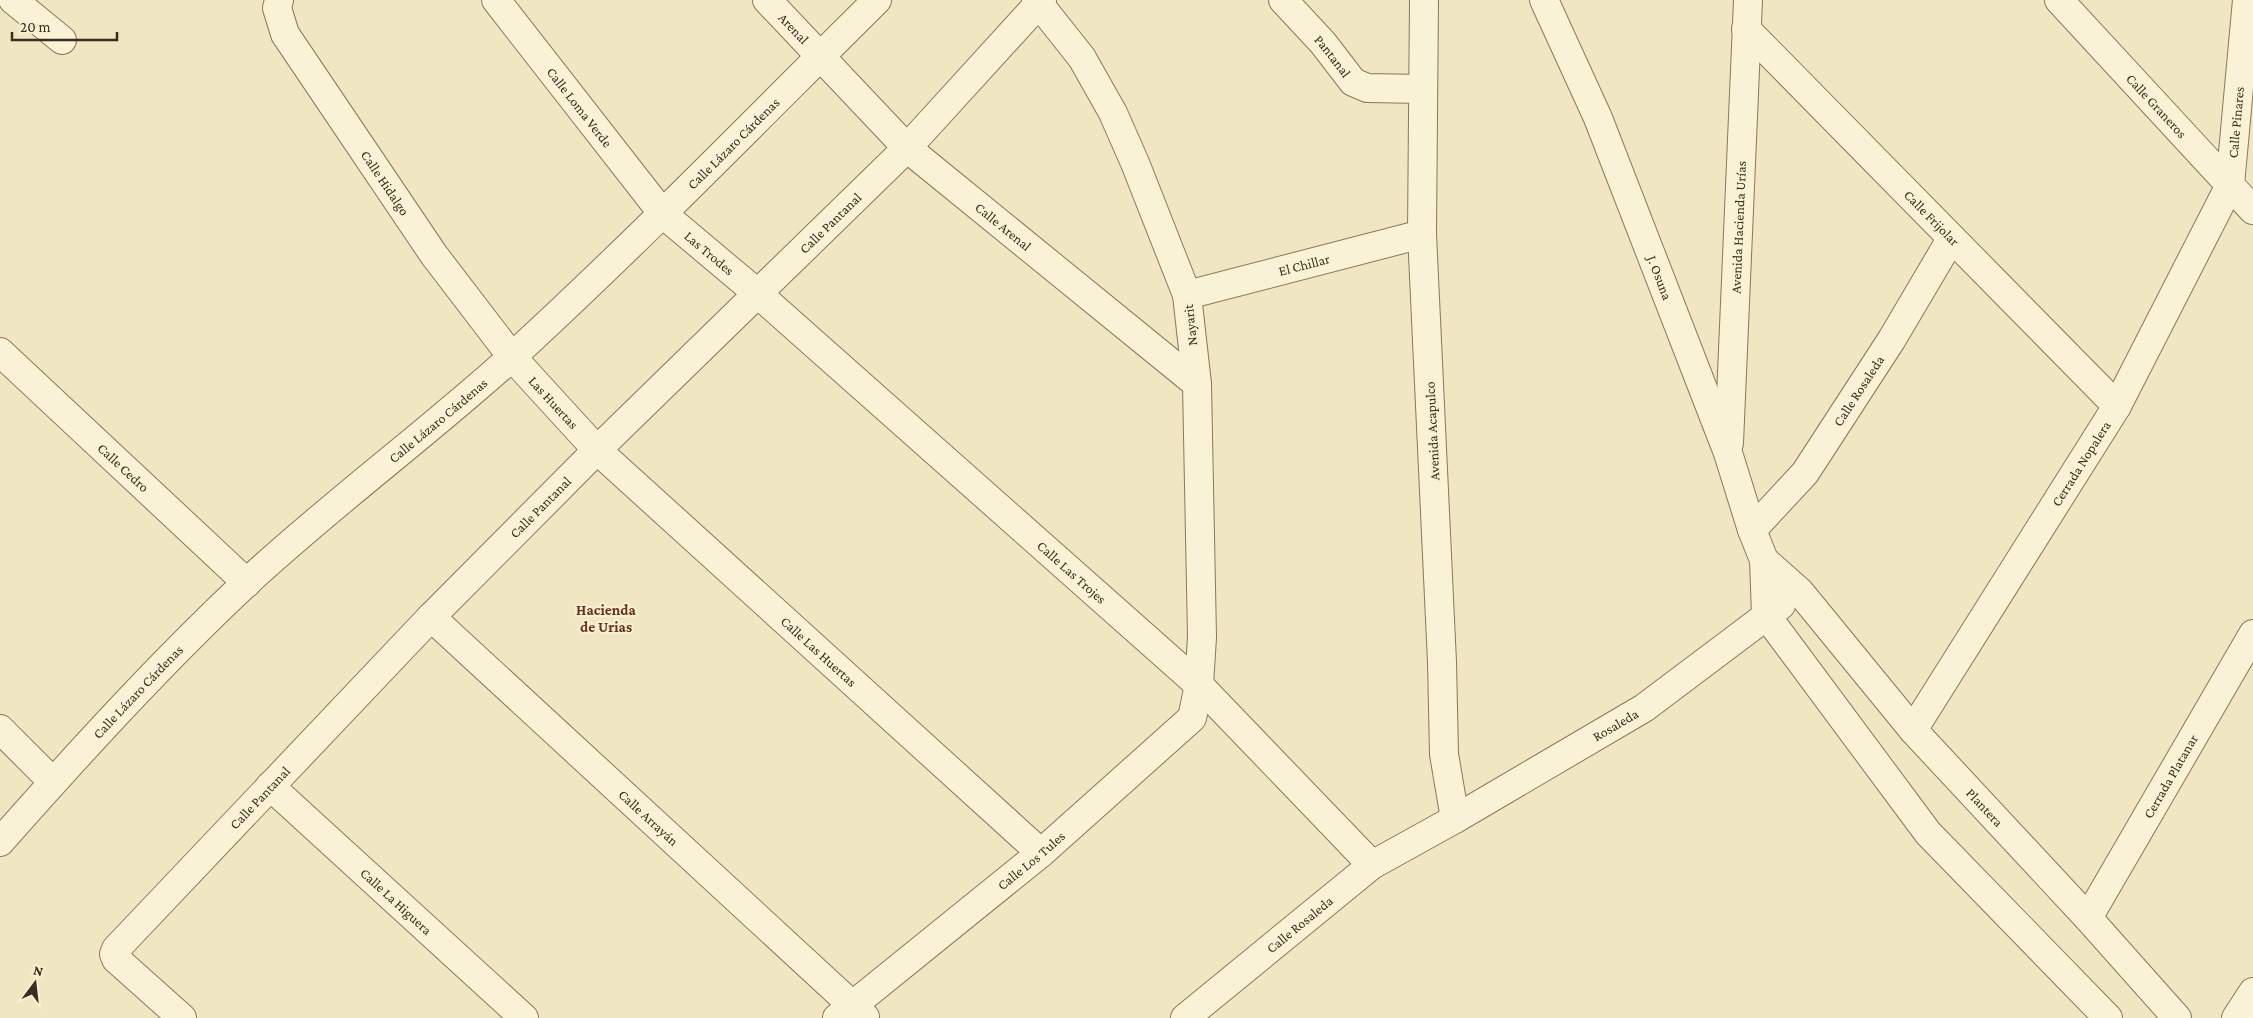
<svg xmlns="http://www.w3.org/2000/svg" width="2253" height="1018" font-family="'Crimson Pro',serif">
<rect width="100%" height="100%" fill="#f0e6c2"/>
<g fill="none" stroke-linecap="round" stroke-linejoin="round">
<defs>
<g id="minor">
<path d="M13,0L62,40"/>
<path id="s1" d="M279,0L277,8L285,34L434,255L512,357L597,450L1041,853"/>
<path id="s2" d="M496,0L663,214L757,293L1199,685L1372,865"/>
<path id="s3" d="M767,0L907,148L1197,384"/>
<path id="s4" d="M1283,0L1323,43L1353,82L1367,88L1423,89"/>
<path id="s5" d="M1544,0L1598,118L1728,453L1752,530L1764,560L1766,615"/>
<path id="s6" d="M2059,0L2253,210"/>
<path id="s7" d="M1746,29L2117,406"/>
<path id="s8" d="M1187,295L1422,234"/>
<path id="s9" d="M0,352L247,583"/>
<path id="s10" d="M1729,443L1748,0"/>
<path id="s11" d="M1752,530L1805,473L1892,339L1951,239"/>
<path id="s12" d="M1764,560L1800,592L1913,730L2088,918L2177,1018"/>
<path d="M1766,615L1928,833L2108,1018"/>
<path id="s13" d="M431,617L865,1017"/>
<path d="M0,729L53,782"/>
<path id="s14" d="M1913,730L2117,406L2230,185L2247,0"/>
<path id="s15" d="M270,786L524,1018"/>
<path id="s16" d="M1455,819L1644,708L1781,605"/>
<path id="s17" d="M0,842C78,754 158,666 244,585C331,504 427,434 514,355C639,240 757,119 877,0"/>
<path id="s18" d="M2088,918L2253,634"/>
<path id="s19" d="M182,1018L116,959L114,954L116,949L431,617L597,450L907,148L1042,0"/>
<path id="s20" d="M837,1018L1041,853L1192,718L1199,685L1202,637L1197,384L1187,295L1135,163L1113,113L1082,58L1036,0"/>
<path id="s21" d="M1185,1018L1372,865L1455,819L1444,754L1442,662L1422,234L1424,0"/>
<path d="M2236,1018L2253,992"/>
</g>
</defs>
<use href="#minor" stroke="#8b7759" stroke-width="30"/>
<use href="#minor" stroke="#faf2d6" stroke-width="28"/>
</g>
<g text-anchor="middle" stroke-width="4.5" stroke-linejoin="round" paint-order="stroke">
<g font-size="14" fill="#3a2d1d" stroke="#f7efd2">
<text dy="5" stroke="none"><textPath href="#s3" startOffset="39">Arenal</textPath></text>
<text dy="5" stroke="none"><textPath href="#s4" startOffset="75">Pantanal</textPath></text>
<text dy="5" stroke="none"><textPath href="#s6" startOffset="144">Calle Graneros</textPath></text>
<text dy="5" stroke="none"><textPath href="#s2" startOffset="136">Calle Loma Verde</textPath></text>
<text dy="5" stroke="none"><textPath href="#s14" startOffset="694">Calle Pinares</textPath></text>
<text dy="5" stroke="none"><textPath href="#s17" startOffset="1014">Calle Lázaro Cárdenas</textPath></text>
<text dy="5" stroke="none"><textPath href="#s1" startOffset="215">Calle Hidalgo</textPath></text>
<text dy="5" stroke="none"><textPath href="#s7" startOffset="265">Calle Frijolar</textPath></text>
<text dy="5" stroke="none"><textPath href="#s19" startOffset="1118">Calle Pantanal</textPath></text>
<text dy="5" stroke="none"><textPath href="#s3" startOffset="328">Calle Arenal</textPath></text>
<text dy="5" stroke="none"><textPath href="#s10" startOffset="216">Avenida Hacienda Urías</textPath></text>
<text dy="5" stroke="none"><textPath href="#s2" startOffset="332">Las Trodes</textPath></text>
<text dy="5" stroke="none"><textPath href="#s8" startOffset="121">El Chillar</textPath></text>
<text dy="5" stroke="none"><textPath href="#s5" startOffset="301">J. Osuna</textPath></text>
<text transform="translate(1190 325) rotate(-96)" y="5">Nayarit</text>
<text dy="5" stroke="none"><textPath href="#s11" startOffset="176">Calle Rosaleda</textPath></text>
<text dy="5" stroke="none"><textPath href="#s1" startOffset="492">Las Huertas</textPath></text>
<text dy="5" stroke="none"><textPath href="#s17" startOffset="609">Calle Lázaro Cárdenas</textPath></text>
<text transform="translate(1432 431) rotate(-93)" y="5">Avenida Acapulco</text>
<text dy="5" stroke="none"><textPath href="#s14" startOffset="315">Cerrada Nopalera</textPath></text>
<text dy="5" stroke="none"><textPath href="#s9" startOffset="169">Calle Cedro</textPath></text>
<text dy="5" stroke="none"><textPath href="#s19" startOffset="712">Calle Pantanal</textPath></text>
<text dy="5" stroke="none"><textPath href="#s2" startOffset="815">Calle Las Trojes</textPath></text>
<text dy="5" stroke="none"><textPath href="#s1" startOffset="856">Calle Las Huertas</textPath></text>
<text dy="5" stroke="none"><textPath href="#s17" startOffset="204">Calle Lázaro Cárdenas</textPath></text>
<text dy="5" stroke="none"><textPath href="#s16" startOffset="186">Rosaleda</textPath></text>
<text dy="5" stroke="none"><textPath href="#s18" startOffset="164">Cerrada Platanar</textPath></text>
<text dy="5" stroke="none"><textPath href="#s19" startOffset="308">Calle Pantanal</textPath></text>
<text dy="5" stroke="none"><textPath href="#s12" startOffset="332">Plantera</textPath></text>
<text dy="5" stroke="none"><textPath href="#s13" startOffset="296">Calle Arrayán</textPath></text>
<text dy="5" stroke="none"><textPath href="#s20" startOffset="250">Calle Los Tules</textPath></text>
<text dy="5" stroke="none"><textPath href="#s15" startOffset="171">Calle La Higuera</textPath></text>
<text dy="5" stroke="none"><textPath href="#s21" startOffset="148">Calle Rosaleda</textPath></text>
</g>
<g font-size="15" font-weight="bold" fill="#68311b" stroke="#f7efd2">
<text x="606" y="615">Hacienda<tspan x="606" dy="17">de Urias</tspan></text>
</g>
</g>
<g transform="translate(35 983) rotate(15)" stroke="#f7efd2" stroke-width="4" paint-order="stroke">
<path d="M0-4L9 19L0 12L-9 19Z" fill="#3a2d1d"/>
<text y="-8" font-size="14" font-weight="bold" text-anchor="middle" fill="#3a2d1d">N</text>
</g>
<path d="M12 32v8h105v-8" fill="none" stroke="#3a2d1d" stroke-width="2.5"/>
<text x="20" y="32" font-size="15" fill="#3a2d1d" stroke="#f7efd2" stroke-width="4" paint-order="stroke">20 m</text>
</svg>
